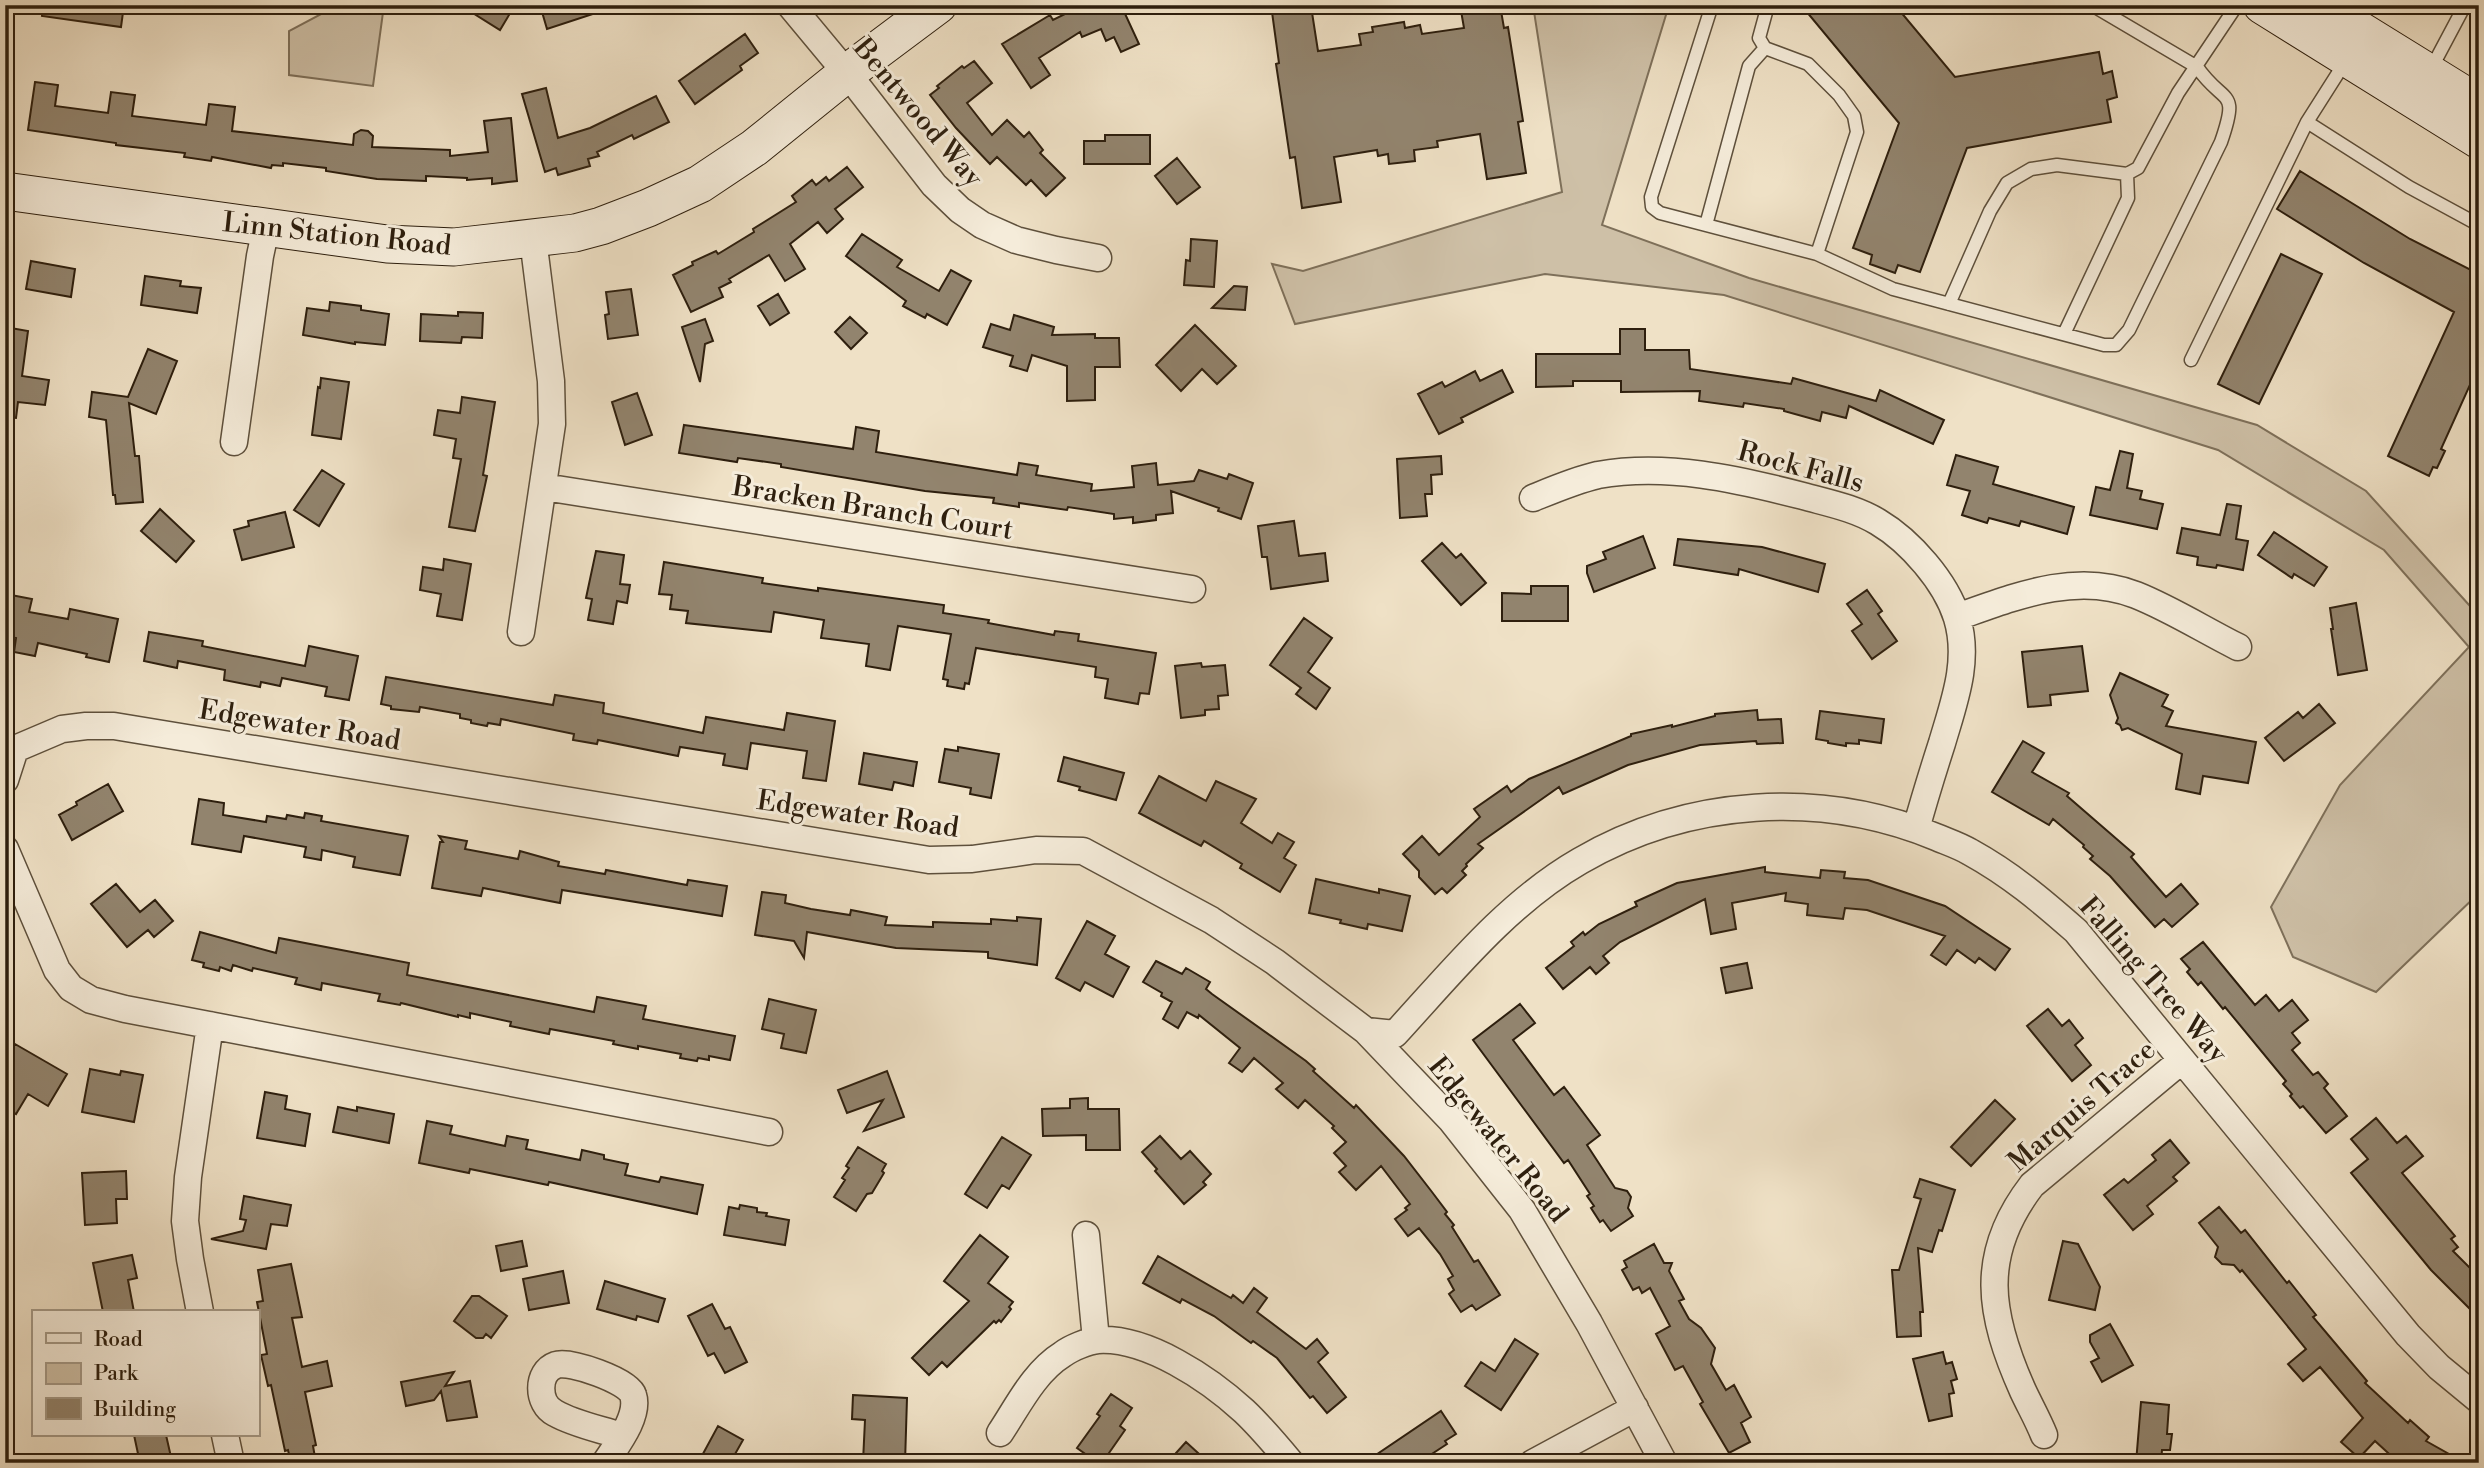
<svg xmlns="http://www.w3.org/2000/svg" width="2484" height="1468" font-family="'Libre Bodoni',serif">
<rect width="100%" height="100%" fill="#efe1c6"/>
<filter id="stains"><feTurbulence type="fractalNoise" baseFrequency=".00286" numOctaves="4"/><feColorMatrix values="0 0 0 0 .2 0 0 0 0 .09 0 0 0 0 .02 0 0 0 .5 -.17"/></filter>
<radialGradient id="worn" r=".72"><stop offset=".6" stop-color="#630" stop-opacity="0"/><stop offset="1" stop-color="#630" stop-opacity=".3"/></radialGradient>
<path fill="#cec0a7" stroke="#7e705a" stroke-width="2" d="M338,5H384L373,86L289,75V31Z
M1533,5H1669L1602,225L1749,278L2257,425L2366,491L2479,616V893L2376,992L2293,957L2271,907L2340,785L2469,647L2384,550L2218,450L1724,295L1545,274L1295,324L1272,264L1303,271L1562,192Z"/>
<path fill="#92846e" stroke="#2e1f0e" stroke-width="2" d="M43,5H124L121,27L42,16Z
M460,5H515L500,30Z
M540,5H608V9L547,29Z
M1083,5H1121L1139,44L1121,52L1114,37L1106,41L1101,29L1082,37L1080,32L1039,58L1050,75L1031,88L1002,44L1050,15L1053,20Z
M1460,5H1500L1504,28L1508,27L1523,121L1518,122L1526,173L1487,179L1480,134L1437,141L1438,147L1414,150L1415,161L1389,164L1388,154L1378,156L1377,150L1334,157L1341,202L1302,208L1295,157L1290,158L1281,97L1276,64L1279,63L1272,12L1311,6L1318,51L1361,45L1359,34L1373,32L1372,27L1404,22L1405,28L1420,25L1422,34L1464,28Z
M1801,5H1895L1955,77L2099,52L2103,74L2112,71L2117,97L2107,100L2111,122L1967,148L1920,272L1898,265L1895,273L1870,264L1872,255L1853,248L1899,123Z
M745,34L758,53L740,66L742,70L695,104L679,81Z
M974,61L992,83L967,103L992,135L1007,120L1024,137L1029,132L1043,150L1040,153L1065,178L1046,196L1031,180L1026,185L997,157L990,164L956,128L930,95L939,88L937,86L962,66L964,68Z
M35,82L58,85L55,106L108,113L111,92L135,95L132,116L206,125L209,104L235,107L232,131L353,145L354,134L361,130L368,131L373,136L372,147L450,150V156L488,152L484,121L511,118L517,181L492,184V178L467,180V178L426,176V181L377,179L326,171V168L283,163V166L272,165L271,168L212,157L211,161L184,157L185,153L116,145V143L28,130Z
M546,88L558,138L590,128L656,96L669,122L634,139L632,135L597,152L599,156L588,159L590,166L558,175L556,168L545,172L522,94Z
M1105,135H1150V164H1084V141H1105Z
M1177,158L1200,187L1177,204L1155,176Z
M847,167L863,187L835,209L843,219L827,233L818,222L790,244L805,269L785,281L769,255L729,279L731,282L719,288L723,297L691,312L673,275L693,265L692,262L716,251L718,254L754,232L753,229L796,202L792,196L812,180L816,185L826,177L829,181Z
M2300,171L2410,239L2479,274V381L2473,378L2441,449L2445,451L2437,468L2433,467L2429,476L2388,456L2454,312L2364,263L2277,209Z
M862,234L902,260L897,267L939,291L951,270L971,281L947,325L927,314L925,318L903,306L906,301L846,256Z
M1191,239L1217,241L1214,287L1184,285L1186,260L1190,261Z
M2281,254L2322,274L2259,404L2218,384Z
M31,261L75,269L71,297L26,289Z
M145,276L181,281L180,286L201,288L197,313L141,305Z
M1234,286L1247,287L1245,310L1212,308Z
M631,289L638,335L608,339L605,315L609,314L606,292Z
M778,294L789,313L770,325L758,306Z
M330,302L361,306V310L389,314L385,345L355,342V344L303,335L307,308L329,311Z
M458,312L483,313L482,338L462,337L461,343L420,341L421,314L458,316Z
M1014,315L1054,327L1052,335L1095,334V338H1119L1120,367H1095V400L1067,401V366L1032,355L1027,371L1010,366L1013,356L983,347L991,324L1010,330Z
M850,317L867,333L851,349L835,332Z
M705,319L713,341L705,344L700,382L682,327Z
M1195,325L1236,366L1217,384L1202,369L1181,391L1156,365Z
M5,327L28,331L22,376L49,380L45,405L18,402L16,418L5,417Z
M1620,329H1645V350H1689L1690,369L1791,384L1793,378L1876,401L1880,390L1944,420L1933,444L1849,406L1846,418L1822,412L1820,421L1784,411V409L1744,403L1743,407L1699,401L1700,391L1621,392V381H1573V386L1536,387V354H1620Z
M148,349L177,361L156,414L129,403L135,456H139L143,502L116,504L115,495H113L106,420L89,417L92,392L128,397Z
M1502,370L1513,392L1461,418L1463,422L1439,434L1418,394L1442,382L1445,387L1475,371L1480,381Z
M321,378L349,382L341,439L312,435L318,387L320,388Z
M637,393L652,435L625,445L612,402Z
M462,397L495,402L483,475L487,476L475,531L449,527L461,459L453,458L456,439L434,435L438,410L460,413Z
M684,425L853,449L856,427L879,431L876,452L1017,475L1019,463L1038,466L1036,475L1092,484L1091,491L1134,487L1132,466L1156,463L1158,485L1194,481L1199,470L1227,479L1229,474L1253,483L1241,519L1218,511L1219,508L1171,491L1173,513L1156,515V520L1133,523V517L1114,519V514L1068,507L1067,510L1019,503V507L993,503L994,498L925,491L781,467V464L738,458L737,462L679,453Z
M2120,451L2133,454L2127,488L2142,491L2140,499L2163,504L2157,529L2090,515L2096,487L2110,490Z
M1956,455L1998,467L1993,484L2074,507L2067,534L2021,521L2019,526L1989,518L1987,523L1962,515L1970,491L1947,485Z
M1441,456L1442,474L1431,475L1432,494H1425L1427,516L1400,518L1397,459Z
M322,470L344,484L319,526L294,510Z
M2227,504L2241,506L2236,539L2248,541L2243,570L2217,565L2216,568L2197,565L2198,557L2177,553L2182,528L2220,535Z
M160,509L194,541L176,562L141,531Z
M285,512L294,547L242,560L234,530L249,526L248,521Z
M1294,521L1299,556L1325,553L1328,581L1271,589L1267,557H1262L1258,526Z
M2274,532L2327,567L2314,586L2294,574L2292,578L2258,555Z
M1643,536L1655,568L1594,592L1587,573V566L1606,559L1603,552Z
M1678,539L1762,547L1825,564L1818,592L1739,569L1738,575L1674,565Z
M1442,543L1456,558L1461,554L1486,583L1461,605L1422,561Z
M596,551L624,555L620,584L630,585L627,603L617,601L613,624L588,620L592,599L586,598Z
M444,559L471,564L462,620L437,616L441,594L420,590L423,567L443,570Z
M664,562L763,578L762,583L818,591V588L944,605L943,613L989,620L988,623L1054,635L1055,631L1079,634L1078,641L1156,653L1149,694L1140,693L1138,704L1105,698L1108,679L1095,677L1096,667L976,648L969,684L965,683L964,689L947,686L948,680L943,679L951,634L898,626L890,670L866,666L869,644L821,638L824,620L774,612L771,632L686,623L688,611L670,609L672,595L659,594Z
M1531,586H1568V621H1502V593L1531,594Z
M1867,590L1882,611L1878,614L1897,641L1872,659L1852,631L1862,624L1847,604Z
M11,595L32,599L29,612L68,619L70,609L118,619L109,662L86,657L87,654L38,643L35,656L14,652L16,638L5,636V608L9,609Z
M2356,603L2367,670L2338,675L2331,629H2333L2330,608Z
M1304,618L1332,638L1308,672L1330,688L1316,709L1296,694L1301,688L1270,665Z
M149,632L203,641L202,646L305,666L309,646L358,656L349,700L325,696L327,687L282,678L280,686L261,682L260,687L224,680L225,670L178,661L177,668L144,661Z
M2082,646L2088,691L2050,695L2051,705L2028,707L2022,652Z
M1201,663L1202,667L1225,665L1228,695L1218,696L1219,709L1205,710V715L1181,718L1175,666Z
M2120,673L2168,695L2162,706L2173,711L2166,726L2256,742L2248,783L2203,776L2200,794L2176,789L2182,754L2128,728L2122,730L2120,725L2116,723L2118,718L2110,695Z
M386,677L553,705L555,695L604,703L603,713L703,733L706,717L784,730L787,713L835,721L826,781L803,778L807,751L751,743L747,769L723,765L725,754L680,747L678,756L598,740L597,744L573,740L574,734L501,719L500,725L488,723L487,726L471,723V720L460,718V714L420,707L419,712L391,709V706L381,704Z
M2319,704L2335,723L2284,761L2265,738L2298,712L2303,718Z
M1757,710L1758,720L1781,719L1783,743L1757,744L1756,741L1700,745L1628,765L1563,794L1559,787L1478,844L1483,848L1466,864L1467,866L1462,871L1466,875L1447,893L1442,888L1435,894L1419,877V871L1403,854L1422,836L1439,855L1480,817L1474,809L1507,786L1511,792L1529,779L1631,736V734L1672,725V727L1715,716V714Z
M1820,711L1884,719L1881,743L1859,740V744L1846,743V746L1828,743V741L1816,739Z
M2023,741L2044,753L2032,772L2069,793L2067,796L2134,854L2131,857L2166,897L2181,884L2198,904L2172,927L2164,919L2155,927L2110,876L2090,859L2093,856L2083,847L2084,845L2053,819L2049,825L1992,792Z
M958,747L999,754L991,798L970,794L971,788L939,782L945,749L958,751Z
M864,753L917,762L913,786L894,782L892,790L859,784Z
M1064,757L1124,773L1116,800L1079,790L1080,787L1058,781Z
M1159,776L1206,801L1216,781L1256,799L1241,823L1272,843L1278,833L1294,842L1284,858L1296,865L1280,892L1240,868L1242,864L1204,841L1201,846L1139,813Z
M108,784L123,811L72,840L59,815L77,805L76,802Z
M199,799L224,803L223,815L266,822L267,816L286,819L287,815L304,818L305,813L322,816L321,821L408,836L400,875L353,867L355,857L322,850L321,860L304,857L306,847L244,836L241,852L192,844Z
M439,836L467,841L465,849L518,859L520,851L559,862L558,866L605,874L606,870L687,885L688,880L727,886L722,916L562,890L560,903L483,888L481,896L432,888L440,842H443Z
M1765,867V872L1820,878L1821,870L1845,872L1844,878L1868,880L1945,906L2010,949L1995,970L1979,958L1975,963L1957,950L1946,965L1931,955L1945,936L1867,910L1845,908L1843,919L1807,915L1808,904L1785,901L1786,893L1732,903L1736,929L1711,934L1705,899L1620,942L1603,956L1609,963L1596,974L1590,967L1563,989L1546,968L1574,946L1571,942L1583,932L1585,935L1599,924L1637,906L1635,902L1677,883Z
M1316,879L1379,893V889L1410,896L1402,931L1368,924L1367,929L1340,923L1341,920L1309,913Z
M116,884L140,912L155,900L173,921L154,937L148,930L127,947L91,904Z
M762,892L786,895L785,903L811,909L850,915L851,910L887,917L885,925L933,927V922L991,924V919L1017,921V917L1041,919L1037,965L988,958V952L896,948L807,932L804,958L794,941L755,935Z
M1087,921L1115,936L1105,954L1129,967L1113,997L1085,982L1080,991L1056,978Z
M200,932L276,953L279,938L409,963L407,975L594,1012L597,997L646,1006L643,1019L735,1036L730,1060L709,1056V1060L698,1058L697,1061L680,1058L681,1054L638,1046V1049L613,1044L614,1041L550,1029L549,1034L510,1026L511,1022L470,1013V1018L458,1015V1017L401,1003L400,1005L378,1001L380,994L322,983L321,990L295,984L297,978L253,968L252,971L233,965L231,971L220,967L219,971L203,967L204,963L192,960Z
M2203,942L2255,1005L2266,995L2279,1011L2292,1000L2308,1020L2292,1033L2300,1043L2292,1050L2313,1075L2318,1072L2328,1084L2324,1088L2347,1116L2326,1133L2303,1106L2300,1108L2290,1096L2292,1094L2283,1084L2286,1081L2225,1007L2223,1009L2201,982L2198,985L2187,972L2190,969L2181,959Z
M1156,961L1182,974L1186,968L1210,982L1206,989L1212,994L1306,1061L1315,1069L1313,1071L1354,1108L1356,1105L1404,1156L1432,1192L1447,1212L1445,1214L1454,1225L1452,1227L1474,1262L1478,1260L1500,1295L1476,1310L1472,1305L1461,1312L1449,1294L1454,1290L1448,1279L1453,1276L1440,1254L1419,1228L1408,1236L1395,1219L1407,1210L1405,1208L1410,1204L1381,1166L1356,1190L1339,1172L1346,1166L1334,1153L1346,1142L1332,1128L1334,1126L1305,1100L1298,1108L1276,1089L1283,1083L1254,1058L1242,1072L1229,1063L1240,1048L1199,1015L1198,1018L1187,1012L1178,1028L1163,1019L1172,1002L1161,996L1162,993L1143,982Z
M1747,963L1752,988L1726,993L1721,968Z
M769,999L816,1010L806,1053L781,1048L784,1034L762,1029Z
M1520,1004L1535,1023L1513,1040L1554,1095L1564,1087L1600,1135L1587,1145L1615,1188L1627,1191L1631,1197L1628,1208L1633,1216L1611,1231L1603,1220L1600,1222L1591,1208L1594,1206L1587,1196L1590,1194L1568,1160L1564,1163L1473,1040Z
M2048,1009L2062,1026L2069,1020L2083,1038L2075,1045L2091,1065L2072,1081L2027,1026Z
M15,1044L67,1074L48,1106L28,1094L16,1114L5,1107V1061Z
M90,1069L120,1075L121,1071L143,1075L134,1122L82,1112Z
M887,1071L904,1117L864,1131L883,1100L847,1113L838,1090Z
M265,1092L287,1096L285,1109L310,1114L305,1146L257,1138Z
M1088,1098V1109H1119L1120,1150H1086V1135L1043,1136L1042,1109L1070,1108V1099Z
M1995,1100L2015,1119L1971,1166L1951,1147Z
M338,1107L357,1111V1107L394,1114L389,1143L333,1132Z
M2376,1118L2397,1143L2406,1136L2423,1156L2402,1173L2455,1236L2451,1239L2458,1247L2453,1251L2479,1277V1300L2470,1309L2431,1270L2351,1173L2368,1159L2351,1139Z
M427,1121L452,1126L450,1134L505,1146L507,1136L528,1140L526,1149L580,1160L582,1150L604,1155V1159L628,1164L625,1175L659,1182L661,1177L703,1185L697,1214L549,1182L548,1185L470,1169L469,1173L419,1163Z
M1160,1136L1181,1159L1190,1151L1211,1174L1203,1182L1206,1185L1184,1204L1155,1171L1157,1169L1142,1152Z
M1002,1137L1031,1155L1009,1189L1002,1185L987,1208L965,1194Z
M2170,1140L2189,1163L2173,1177L2177,1181L2147,1206L2153,1214L2133,1230L2104,1195L2124,1179L2128,1183L2156,1160L2152,1155Z
M858,1147L886,1164L882,1171L884,1173L872,1193L867,1194L856,1211L834,1197L845,1180L842,1178L849,1168L846,1166Z
M126,1171L127,1199H116L117,1223L85,1225L82,1173Z
M1920,1179L1955,1190L1942,1231L1939,1230L1932,1252L1918,1248L1923,1312H1920L1921,1336L1897,1337L1892,1270H1899L1921,1199L1914,1197Z
M244,1196L291,1205L287,1226L271,1224L266,1249L211,1239L243,1231L246,1220L240,1219Z
M740,1205L757,1208V1212L767,1213L766,1216L789,1220L785,1245L724,1235L729,1207L739,1209Z
M2219,1207L2241,1233L2245,1230L2287,1283L2289,1281L2316,1315L2313,1317L2367,1381L2365,1383L2408,1423L2410,1420L2429,1437L2426,1441L2465,1463H2399L2375,1441L2359,1458L2341,1442L2363,1418L2320,1367L2303,1381L2288,1364L2306,1349L2242,1270L2240,1272L2234,1265L2222,1264L2215,1257L2218,1247L2199,1223Z
M980,1235L1008,1257L988,1283L1013,1302L1009,1307L1011,1309L1001,1322L999,1320L996,1323L994,1321L947,1367L942,1362L929,1375L912,1358L969,1301L944,1281Z
M522,1241L527,1266L501,1271L496,1246Z
M2063,1241L2078,1244L2100,1287L2095,1310L2049,1300Z
M1654,1244L1664,1263H1672L1669,1271L1684,1299L1679,1301L1689,1319L1701,1328L1715,1348L1711,1364L1726,1390L1734,1385L1751,1417L1741,1423L1750,1442L1729,1453L1700,1404L1703,1402L1683,1366L1675,1370L1656,1334L1670,1326L1650,1288L1642,1293L1639,1287L1633,1290L1622,1270L1627,1267L1624,1261Z
M132,1255L137,1278L128,1280L134,1312H103L93,1263Z
M1158,1256L1231,1298L1233,1295L1243,1303L1254,1288L1267,1298L1257,1312L1306,1349L1317,1339L1328,1353L1318,1362L1346,1397L1327,1413L1313,1396L1310,1398L1277,1358L1253,1341L1251,1343L1214,1316L1182,1299L1180,1303L1143,1283Z
M291,1264L302,1317L292,1318L302,1367L327,1361L332,1386L305,1392L316,1445L313,1446L316,1463H291L288,1450L285,1451L271,1385L268,1386L261,1355L267,1354L257,1302L263,1301L258,1270Z
M563,1271L569,1303L529,1310L523,1279Z
M605,1281L665,1299L658,1322L637,1316L636,1320L597,1309Z
M472,1296H479L507,1316L491,1338L486,1334L483,1338H476L454,1321Z
M712,1304L725,1329L730,1327L747,1362L725,1373L714,1353L708,1356L688,1316Z
M2110,1324L2133,1365L2102,1382L2091,1362L2099,1358L2090,1342V1335Z
M1515,1339L1538,1354L1501,1410L1465,1386L1481,1362L1495,1371Z
M1943,1352L1946,1364L1952,1362L1957,1379L1951,1381L1954,1393L1949,1394L1952,1416L1929,1421L1913,1359Z
M454,1372L445,1386L470,1381L477,1417L447,1421L441,1391L434,1400L406,1406L401,1382Z
M1111,1394L1132,1408L1120,1426L1125,1430L1102,1463H1098L1077,1448L1100,1416L1097,1414Z
M853,1395L907,1398L905,1463L863,1462L865,1420L852,1419Z
M2141,1402L2169,1405L2167,1434H2172L2170,1450H2162L2161,1463H2136Z
M1441,1411L1456,1434L1445,1441L1447,1444L1418,1463H1364Z
M718,1426L743,1440L730,1463H698Z
M134,1435H166L171,1457L140,1463Z
M1186,1442L1209,1463H1167Z"/>
<g fill="none" stroke-linecap="round" stroke-linejoin="round">
<defs>
<path id="lane" d="M1712,5L1651,197L1652,207L1660,213L1817,254L1893,289L2104,345H2116L2129,330L2221,142C2240,87 2224,106 2197,67L2092,5
M1768,5L1759,38L1765,48L1808,64L1839,95L1854,116L1857,132L1817,254
M2431,69L2465,5
M2307,122L2409,187L2479,225
M1706,225L1749,66L1765,48
M1949,304L1990,211L2007,183L2031,169L2057,165L2127,174L2138,168L2178,93L2237,5
M2064,334L2128,198L2127,174
M2191,360L2307,122L2347,59"/>
<path id="street" d="M790,5L854,82L934,185L960,210L982,225L1016,240L1056,250L1098,258
M234,442L260,256L266,228
M544,487L1192,589
M1533,498C1555,489 1576,480 1598,475C1667,463 1737,479 1803,496C1828,503 1855,508 1878,522C1910,541 1946,582 1957,618C1970,661 1954,702 1942,743C1933,771 1924,800 1916,829
M1957,617C2014,597 2076,571 2136,595C2171,609 2204,630 2238,647
M521,632L552,424L551,381L533,239
M5,780L15,749L62,729L86,726H114L929,860L972,859L1036,850L1083,851L1211,920L1275,962L1366,1031L1451,1120L1522,1210L1589,1323L1664,1463
M5,849L57,970L71,988L91,1000L125,1009L769,1132
M1366,1031L1395,1034C1451,973 1507,903 1580,861C1688,798 1821,790 1936,837C1948,842 1960,846 1970,852C2010,874 2042,901 2076,931L2408,1335L2439,1367L2479,1400
M1086,1235L1096,1340
M200,1312L190,1259L185,1221L188,1177L210,1025
M1000,1433C1018,1406 1034,1372 1063,1354C1071,1348 1088,1341 1098,1340C1147,1337 1209,1379 1244,1411C1261,1427 1276,1445 1291,1463
M225,1435L231,1463
M2044,1435C2038,1420 2030,1406 2023,1391C1989,1315 1978,1255 2032,1185L2182,1060
M605,1463C616,1446 640,1416 633,1395C629,1381 569,1360 556,1365C536,1372 537,1404 555,1413C574,1424 600,1429 621,1436
M1533,1463L1635,1408"/>
<path id="secondary" d="M2262,5L2479,140
M2319,5L2479,104
M5,191L387,244L454,247L575,233L601,226L648,208L700,184L754,148L847,73L938,5"/>
</defs>
<use href="#lane" stroke="#5e503c" stroke-width="15"/>
<use href="#street" stroke="#5e503c" stroke-width="29"/>
<use href="#secondary" stroke="#2e1f0e" stroke-width="39"/>
<use href="#lane" stroke="#f5ecda" stroke-width="12"/>
<use href="#street" stroke="#f5ecda" stroke-width="26"/>
<use href="#secondary" stroke="#f5ecda" stroke-width="37"/>
</g>
<g text-anchor="middle" stroke-width="6" stroke-linejoin="round" paint-order="stroke">
<g font-size="28" fill="#2e1f0e" stroke="#f5ecda">
<text transform="translate(919 112) rotate(50)" y="10">Bentwood Way</text>
<text transform="translate(337 233) rotate(6)" y="10">Linn Station Road</text>
<text transform="translate(1801 466) rotate(15)" y="10">Rock Falls</text>
<text transform="translate(873 507) rotate(9)" y="10">Bracken Branch Court</text>
<text transform="translate(300 724) rotate(9)" y="10">Edgewater Road</text>
<text transform="translate(858 813) rotate(8)" y="10">Edgewater Road</text>
<text transform="translate(2154 979) rotate(49)" y="10">Falling Tree Way</text>
<text transform="translate(2081 1105) rotate(-41)" y="10">Marquis Trace</text>
<text transform="translate(1499 1139) rotate(51)" y="10">Edgewater Road</text>
</g>
</g>
<rect width="2484" height="1468" fill="none" stroke="#efe1c6" stroke-width="28"/>
<rect x="7" y="7" width="2470" height="1454" fill="none" stroke="#2e1f0e" stroke-width="3.5"/>
<rect x="14" y="14" width="2456" height="1440" fill="none" stroke="#2e1f0e" stroke-width="2"/>
<rect x="32" y="1310" width="228" height="126" fill="#f5ecda" stroke="#a59a88" stroke-width="2"/>
<rect x="46" y="1333" width="35" height="10" fill="#f5ecda" stroke="#a59a88" stroke-width="2"/>
<text x="94" y="1346" font-size="21" fill="#2e1f0e">Road</text>
<rect x="46" y="1363" width="35" height="21" fill="#cec0a7" stroke="#a59a88" stroke-width="2"/>
<text x="94" y="1380" font-size="21" fill="#2e1f0e">Park</text>
<rect x="46" y="1398" width="35" height="21" fill="#92846e" stroke="#a59a88" stroke-width="2"/>
<text x="94" y="1416" font-size="21" fill="#2e1f0e">Building</text>
<rect width="100%" height="100%" filter="url(#stains)"/>
<rect width="100%" height="100%" fill="url(#worn)"/>
</svg>
